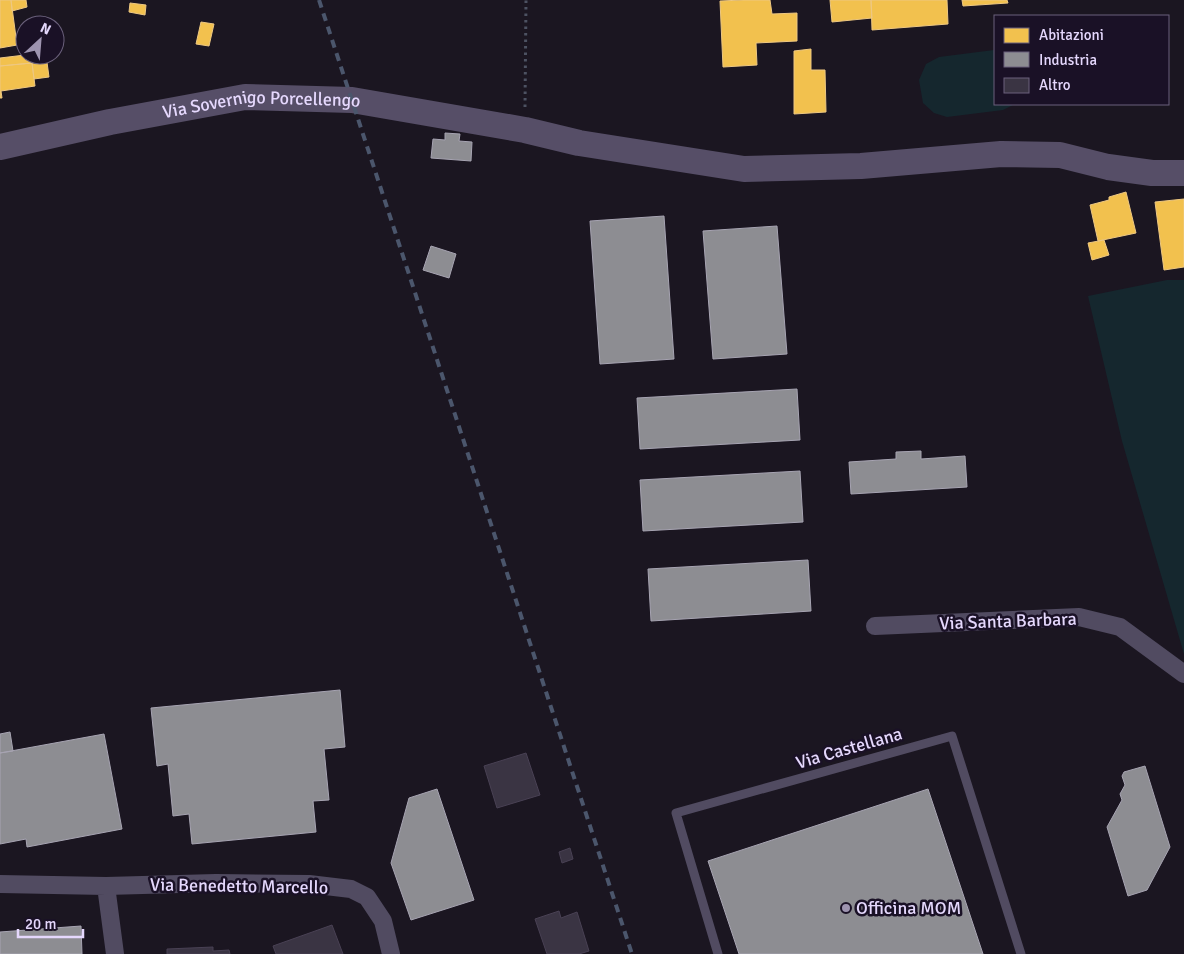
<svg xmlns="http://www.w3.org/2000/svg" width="1184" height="954" font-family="Signika,sans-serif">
<rect width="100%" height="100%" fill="#1b1621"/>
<path fill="#15272e" d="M994,50L995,104H1015L1003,110L947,117L934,113L923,103L919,80L926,64L939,57Z
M1167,280H1184V654L1122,441L1088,296Z"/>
<path fill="#f2c14e" stroke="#eec882" d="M0,0H11L17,45L0,48Z
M11,0H26L27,7L12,11Z
M743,0H770L772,14L797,13V41L756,43L757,65L723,67L720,1Z
M830,0H871L872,18L832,22Z
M871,0H947L948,24L872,30Z
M962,0H1007L1008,3L963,6Z
M130,3L146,5L145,15L129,12Z
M201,22L214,24L209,46L196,44Z
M811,49V70H825L826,112L794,114V51Z
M25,55H46L49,77L34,79L32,63L0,66V58Z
M32,63L35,86L1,91L2,98H0V66Z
M1126,192L1136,233L1098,241L1090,205L1109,200V197Z
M1184,199V267L1164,270L1155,202Z
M1104,240L1109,255L1092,260L1088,243Z"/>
<path fill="#8d8d92" stroke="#a7a4b2" d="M445,133L460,134L459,141L472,142L471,161L431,158L433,139L445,140Z
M664,216L674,359L600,364L590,221Z
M777,226L787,354L713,359L703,231Z
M431,246L456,254L449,278L423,270Z
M797,389L800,440L640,449L637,398Z
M921,451V459L965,456L967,487L851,494L849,462L896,459V452Z
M800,471L803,522L643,531L640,480Z
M808,560L811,611L651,621L648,569Z
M340,690L345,747L324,749L329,800L313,801L316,832L192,844L189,814L173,816L168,764L157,766L151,708Z
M10,732L13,751L0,753V734Z
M104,734L122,829L27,847L26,839L0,844V753Z
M1145,766L1170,847L1147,890L1128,896L1107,827L1122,800L1120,794L1125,785L1122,776L1124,772Z
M437,789L474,900L411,920L391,863L409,798Z
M928,789L983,954H739L708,861Z
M81,926L82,954H0V932Z"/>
<path fill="#3a3443" stroke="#494154" d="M526,753L540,795L497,808L484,766Z
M570,848L573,859L562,863L559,852Z
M559,911L561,918L577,912L589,951L579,954H547L535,919Z
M332,925L343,954H276L273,946Z
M213,947V951L229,950L230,954H167V949Z"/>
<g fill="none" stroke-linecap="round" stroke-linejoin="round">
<path stroke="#4d5262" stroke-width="3" stroke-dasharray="2.5 4" stroke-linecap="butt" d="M525,107L526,0"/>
<path stroke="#514b61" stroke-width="9" d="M718,954L676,813L952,736L1021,954"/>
<path stroke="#514b61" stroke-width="18" d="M875,626L1079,617L1120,627L1184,674
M0,884L106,886L216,883L309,884L351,889L367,897L383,921L391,954
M106,886L115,954"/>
<path stroke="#564e67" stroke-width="26" id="s1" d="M0,147L110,122L245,97L352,100L525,130L579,143L744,169L861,166L1001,154L1060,155L1108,167L1152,173H1184"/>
<path stroke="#4b566c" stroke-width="4" stroke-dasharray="8 6" stroke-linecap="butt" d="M319,0L632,954"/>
</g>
<circle fill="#9e94b0" stroke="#1a1126" stroke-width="2" cx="846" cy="908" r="5"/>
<g text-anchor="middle" stroke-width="5" stroke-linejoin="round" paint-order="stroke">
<g font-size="18" fill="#e5d8fd" stroke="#1a1126">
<text dy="6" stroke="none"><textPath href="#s1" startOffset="266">Via Sovernigo Porcellengo</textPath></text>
<text transform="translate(1008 621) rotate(-2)" y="6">Via Santa Barbara</text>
<text transform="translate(849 748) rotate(-16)" y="6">Via Castellana</text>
<text transform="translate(239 886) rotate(1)" y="6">Via Benedetto Marcello</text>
</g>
<g font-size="18" fill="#e5d8fd" stroke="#1a1126" text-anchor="start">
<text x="856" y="914">Officina MOM</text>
</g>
</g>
<rect x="994" y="15" width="175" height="90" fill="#1a1126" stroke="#6b617c"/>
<rect x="1004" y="28" width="25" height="15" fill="#f2c14e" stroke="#6b617c"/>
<text x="1039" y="40" font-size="15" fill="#e5d8fd">Abitazioni</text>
<rect x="1004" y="52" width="25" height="15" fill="#8d8d92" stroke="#6b617c"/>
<text x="1039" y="65" font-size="15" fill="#e5d8fd">Industria</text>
<rect x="1004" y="78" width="25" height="15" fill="#3a3443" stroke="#6b617c"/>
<text x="1039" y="90" font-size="15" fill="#e5d8fd">Altro</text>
<g transform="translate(40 40) rotate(26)"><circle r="24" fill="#1a1126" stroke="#6b617c"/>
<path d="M0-4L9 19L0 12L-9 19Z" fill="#9e94b0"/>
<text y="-8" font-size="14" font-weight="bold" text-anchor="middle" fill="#e5d8fd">N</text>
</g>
<path d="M18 929v8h65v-8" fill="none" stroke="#e5d8fd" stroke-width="2.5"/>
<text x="25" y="929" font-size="15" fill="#e5d8fd" stroke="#1a1126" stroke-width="4" paint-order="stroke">20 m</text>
</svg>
